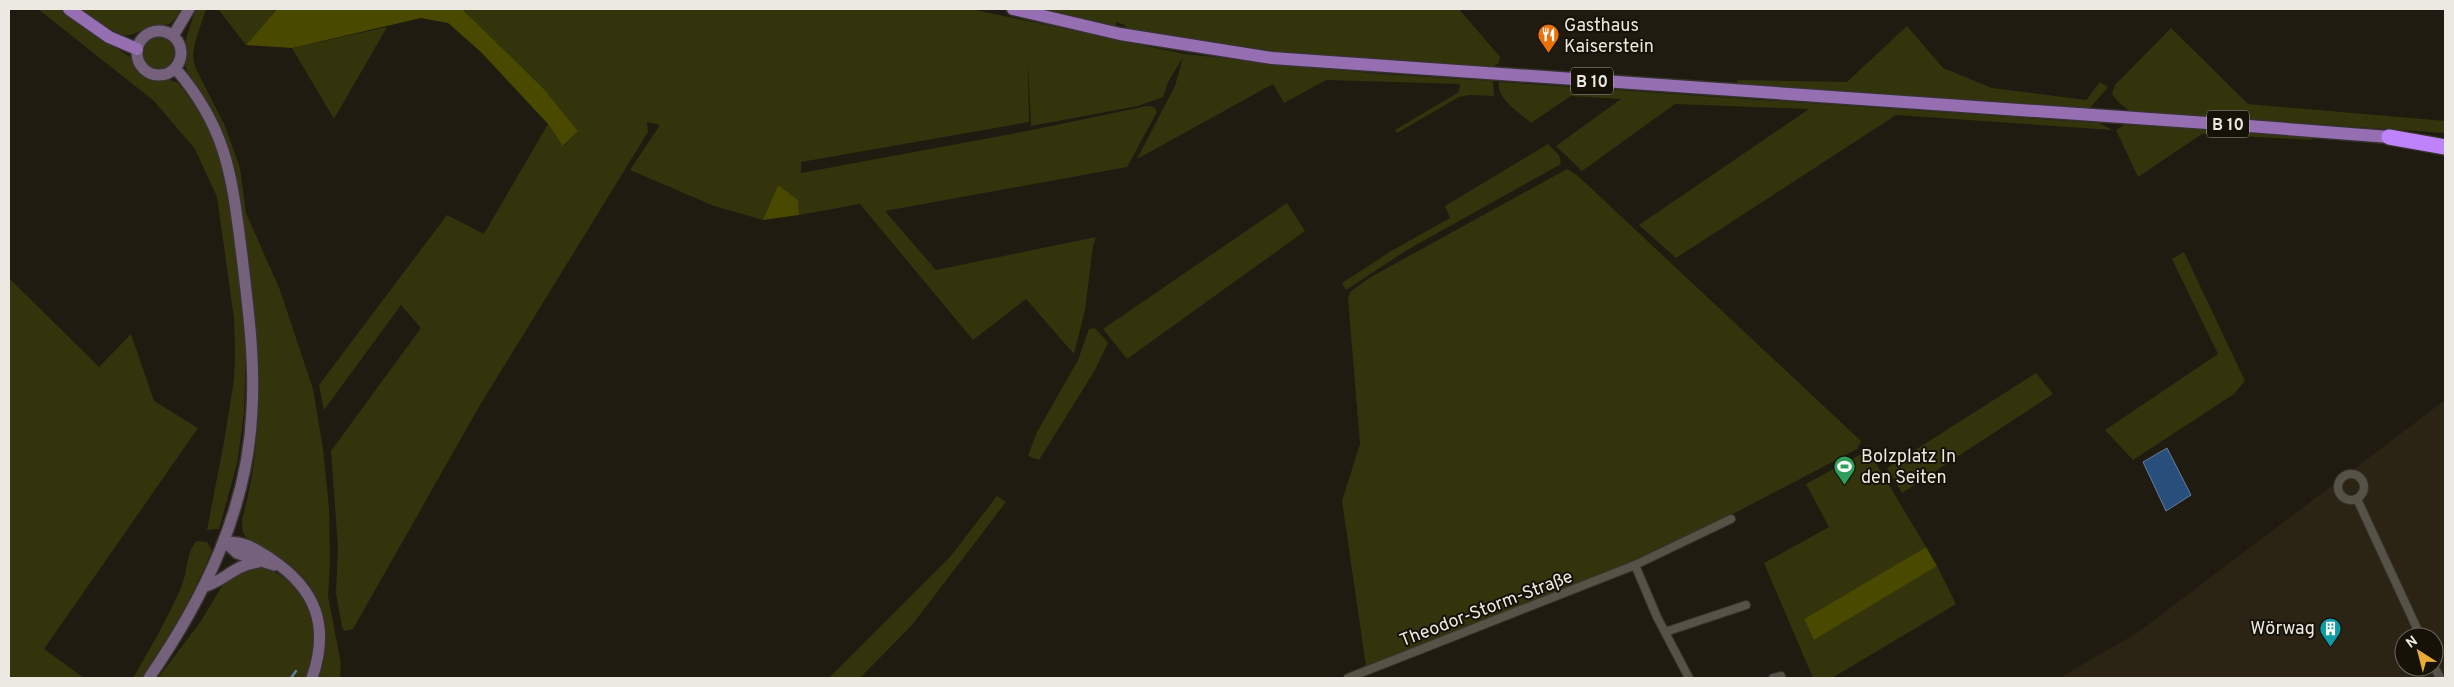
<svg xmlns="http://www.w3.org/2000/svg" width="2454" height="687" font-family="Overpass,sans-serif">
<rect width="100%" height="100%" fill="#1f1b10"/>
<path fill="#2b2313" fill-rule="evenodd" d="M2445,400V678H2059L2137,633ZM2404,637H2434V667H2404Z"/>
<path fill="#33340c" d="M38,9H60L100,38L130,57L137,70L144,75L150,79L170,80L178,83L204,117L218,149L227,194L237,264L245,337V376L244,413L237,464L219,529L207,530L224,442L234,380L235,351L234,318L217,197L195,149L154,101Z
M79,9H183L170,24L155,26L130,35H123L98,23Z
M196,9H206L195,42L193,56L195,67L225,126L240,168L246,213L280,290L313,389L323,449L329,508L330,562L328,596L341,664L340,678H320C323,659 327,640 324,620C320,594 303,572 281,558C270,551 256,547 247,538C242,533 242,527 242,520C265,436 260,364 250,279C246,243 243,206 235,170C230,146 221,124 209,103C202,91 191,80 186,68C180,50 190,26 196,9Z
M218,9H277L246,45Z
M462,9H971L1184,54L1381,74L1493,81L1494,96L1469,95L1459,97L1397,133L1395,130L1459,92L1460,84L1326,80L1284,103L1273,84L1137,159L1175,86L1183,57L1168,82L1163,97L1138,106L1031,126L1028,63L1029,122L801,162V173L1027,131L1147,106L1154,107L1157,112L1127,167L885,211L936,270L1096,237L1093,246L1085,310L1074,354L1026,299L973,340L860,204L799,215L797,200L778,185L763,220L714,206L630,170L660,125L647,122L648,132L480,405L353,629L345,631L342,627L336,593L338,547L331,451L421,328L401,305L324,410L319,385L447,215L484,234L548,124L564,146L578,131L543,88Z
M1040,9H1459L1500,57L1499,63L1490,68L1261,51L1129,31L1125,25L1116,22V26L1113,27Z
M1907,26L1943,68L1992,88L2086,100L2100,82L2108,87L2090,108L1738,86L1737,80L1847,82Z
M387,27L334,119L292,48Z
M2171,28L2248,104L2445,121V133L2130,111L2119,103L2112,94L2115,85Z
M142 53a17 17 0 1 1 34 0a17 17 0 1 1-34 0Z
M1499,82L2099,123L2113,130L1896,115L1676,258L1639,225L1809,109L1675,104L1582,171L1556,146L1621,99L1571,96L1531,123C1519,112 1496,99 1499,82Z
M2124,125L2242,131L2314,138L2311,140L2202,134L2138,177L2116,130Z
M1548,144L1559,155L1561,164L1407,250L1346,290L1342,283L1393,250L1450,218L1445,206Z
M1567,169L1578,176L1861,441L1857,449L1731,515L1636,559L1631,563L1366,666L1342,501L1360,444L1348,298L1351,291L1371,277Z
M1287,203L1305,231L1127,359L1103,329Z
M2184,252L2245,381L2234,394L2133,460L2105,430L2218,354L2172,259Z
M9,278L99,367L131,334L154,401L198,428L44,649L84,678H9Z
M1095,328L1108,343L1095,370L1039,460L1028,456L1037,432L1078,360L1089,329Z
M2036,373L2053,394L1902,493L1887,468Z
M1865,452L1871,455L1926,547L1804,619L1814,640L1937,566L1956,604L1832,678H1813L1764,563L1829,527L1806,484Z
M997,496L1006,502L912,625L860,678H829L950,557Z
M197,541L207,542L212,550C194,595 169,638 142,678H133C150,648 169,617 182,585C188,571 186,551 197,541Z
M255,566C292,571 316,608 313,644C313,655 308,667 306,678H158L201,621L225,581Z"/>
<path fill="#494a00" d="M277,9H462L543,88L578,131L563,146L548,124L481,52L448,23L421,18L292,48L246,45Z
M778,185L798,200L799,215L763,220Z
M1926,547L1937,566L1814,640L1804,619Z"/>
<path fill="#284f7c" stroke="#637d9b" d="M2167,448L2191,495L2166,511L2143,462Z"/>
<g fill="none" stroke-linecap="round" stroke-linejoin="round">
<path stroke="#637d9b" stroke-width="2.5" d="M291,678L296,671"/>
<defs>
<path id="street" d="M2338 487a13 13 0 1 1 26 0a13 13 0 1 1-26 0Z
M2357,499L2421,637
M1635,565L1657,617L1689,678
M1665,632L1746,605
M2434,666L2440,678
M1348,678L1635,565L1731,519
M1773,678L1781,676"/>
<path id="secondary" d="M137 53a22 22 0 1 1 44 0a22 22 0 1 1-44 0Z
M173,36L189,9
M225,542C246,542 254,548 271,559C316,589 330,626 312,678
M225,542L237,553L274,565
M206,586C227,579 233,566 258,562
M149,678C204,598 248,509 252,410C255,359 248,307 242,256C232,178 228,129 175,68"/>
<path id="primary" d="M69,9L109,37L137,49
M1013,9L1120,34L1272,58L2236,125L2389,137"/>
<path id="highway" d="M2389,137L2445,147"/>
</defs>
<use href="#street" stroke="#36332e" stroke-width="10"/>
<use href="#secondary" stroke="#36332e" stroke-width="14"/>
<use href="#primary" stroke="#36332e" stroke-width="15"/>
<use href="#highway" stroke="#36332e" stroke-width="18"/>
<use href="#street" stroke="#575246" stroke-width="8"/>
<use href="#secondary" stroke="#76617c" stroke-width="11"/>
<use href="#primary" stroke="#956fb2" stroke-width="12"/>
<use href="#highway" stroke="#be83fa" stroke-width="15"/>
</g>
<defs>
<symbol id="restaurant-pin" viewBox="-11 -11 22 30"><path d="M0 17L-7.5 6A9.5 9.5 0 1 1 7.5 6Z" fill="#e8710a" stroke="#161208"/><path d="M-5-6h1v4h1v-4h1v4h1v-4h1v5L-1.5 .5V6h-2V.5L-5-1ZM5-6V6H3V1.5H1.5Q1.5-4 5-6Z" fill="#fff"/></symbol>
<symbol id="stadium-pin" viewBox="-11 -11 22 30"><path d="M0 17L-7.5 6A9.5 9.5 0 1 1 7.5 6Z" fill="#2e9e5b" stroke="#161208"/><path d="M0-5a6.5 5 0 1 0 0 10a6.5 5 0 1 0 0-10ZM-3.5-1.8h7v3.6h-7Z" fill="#fff"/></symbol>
<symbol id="building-pin" viewBox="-11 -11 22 30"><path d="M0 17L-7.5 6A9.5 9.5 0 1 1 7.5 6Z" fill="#0f9aa8" stroke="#161208"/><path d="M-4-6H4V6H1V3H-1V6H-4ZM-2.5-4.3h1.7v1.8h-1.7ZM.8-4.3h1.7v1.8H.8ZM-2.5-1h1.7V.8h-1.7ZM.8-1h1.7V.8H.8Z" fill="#fff"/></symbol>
</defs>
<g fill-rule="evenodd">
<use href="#restaurant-pin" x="1536" y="22" width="25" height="34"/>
<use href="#stadium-pin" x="1832" y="454" width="25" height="34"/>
<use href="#building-pin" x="2318" y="616" width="25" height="34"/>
</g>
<g text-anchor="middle" stroke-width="4" stroke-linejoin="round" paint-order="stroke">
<g fill="#161208" stroke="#aca8a1" stroke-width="1">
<rect x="1571" y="67.5" width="42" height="27" rx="4"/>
<rect x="2207" y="110.5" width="42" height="27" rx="4"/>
</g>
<g font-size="16" font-weight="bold" fill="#ece9e2">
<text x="1592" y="87">B 10</text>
<text x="2228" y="130">B 10</text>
</g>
<g font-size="18" fill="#ece9e2" stroke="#161208" text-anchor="start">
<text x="1564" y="31">Gasthaus<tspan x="1564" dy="21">Kaiserstein</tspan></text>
<text x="1861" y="462">Bolzplatz In<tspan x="1861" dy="21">den Seiten</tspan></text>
<text x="2315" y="634" text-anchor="end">Wörwag</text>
</g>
<g font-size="18" fill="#ece9e2" stroke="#161208">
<text transform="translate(1486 608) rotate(-21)" y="6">Theodor-Storm-Straße</text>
</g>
</g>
<rect width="2454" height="687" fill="none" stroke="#ece9e2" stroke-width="20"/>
<g transform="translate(2419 652) rotate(324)"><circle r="24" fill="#161208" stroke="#6c685f"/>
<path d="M0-4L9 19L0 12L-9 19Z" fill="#e9ab38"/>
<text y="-8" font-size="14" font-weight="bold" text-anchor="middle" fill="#ece9e2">N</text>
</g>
</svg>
